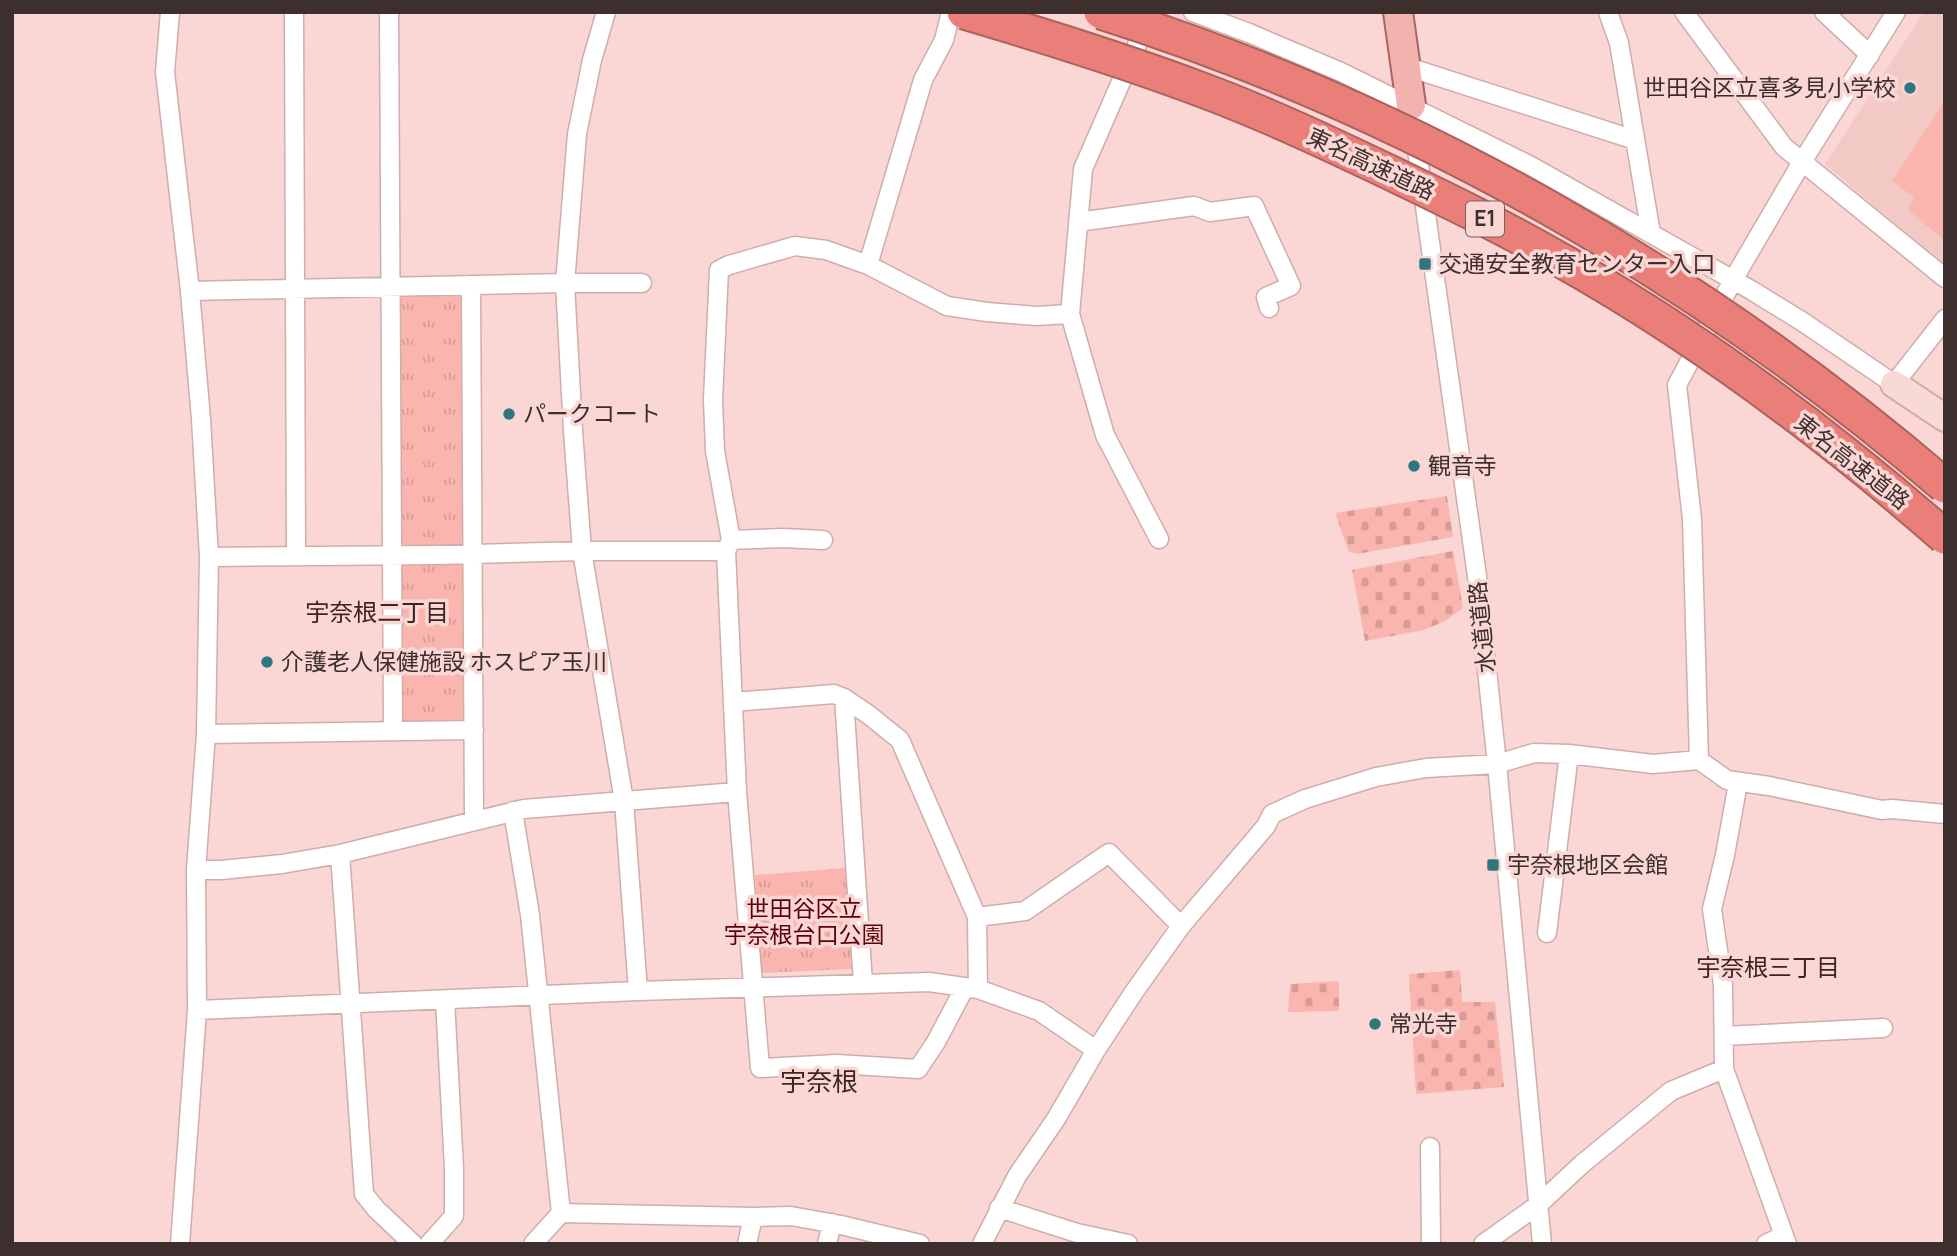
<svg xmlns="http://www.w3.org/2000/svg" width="1957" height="1256" font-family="Manrope,'Noto Sans JP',sans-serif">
<defs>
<pattern id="cemetery-stones" width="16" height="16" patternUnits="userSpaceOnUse" patternTransform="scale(1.75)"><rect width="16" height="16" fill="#fab5ae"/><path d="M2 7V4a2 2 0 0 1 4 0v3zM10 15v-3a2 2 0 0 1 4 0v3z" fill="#d79c96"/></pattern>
<pattern id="park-tufts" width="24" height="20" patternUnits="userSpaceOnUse" patternTransform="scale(1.75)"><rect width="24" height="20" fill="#fab5ae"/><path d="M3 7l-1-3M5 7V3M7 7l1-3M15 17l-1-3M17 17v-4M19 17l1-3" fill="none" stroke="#d79c96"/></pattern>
</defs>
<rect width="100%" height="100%" fill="#fad7d4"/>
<path fill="#f3c9c5" d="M1924,12H1945V266L1825,164Z"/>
<path fill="url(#cemetery-stones)" d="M1447,496L1453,537L1357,554L1349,552L1335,513Z
M1453,551L1463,608L1445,621L1424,630L1365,641L1352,570Z
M1460,970L1462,1002H1495L1504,1087L1416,1094L1409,974Z
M1339,981V1011L1288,1012L1290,984Z"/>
<path fill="url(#park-tufts)" d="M407,293H457L465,300L466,538L459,545L406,547L398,539V300Z
M460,560L466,568L467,715L459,723L406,724L400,716L398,568L406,561Z
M846,868L852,969L761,973L755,875Z"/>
<path fill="#fab5ae" d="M1945,100V241L1908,210L1914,197L1892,181Z"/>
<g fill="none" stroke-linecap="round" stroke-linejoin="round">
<defs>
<path id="street" d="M170,12L165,72L190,291L201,419L209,557L206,734L196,870L197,1010L180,1244
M294,12L296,555
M389,12L393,731
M606,12L592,60L577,134L565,283L573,431L582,551L624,801L638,991
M1193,12L1249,33L1341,72L1531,166L1751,290L1803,322L1894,384L1945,319
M1608,12L1619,43L1651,234
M1684,12L1784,147L1945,278
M1824,12L1870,55
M1147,22L1083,169L1070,314L1105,435L1159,539
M1405,66L1635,140
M1415,136L1477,576L1497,764L1542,1244
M1078,222L1194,206L1210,212L1254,206L1291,286L1266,297L1269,308
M868,265L923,80L944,40L951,12
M471,285L474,820
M190,291L565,283H642
M731,540L715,451L713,400L719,270L729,265L795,246L826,250L868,265L947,306L987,312L1036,316L1070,314
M823,540L783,538L731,540L726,551L737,792L760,1068L837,1064L918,1069L936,1042L965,987
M209,557L438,555L582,551H726
M844,698L863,983
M733,702L834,694L844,698L869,715L900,740L977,917L978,989
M206,734L474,730
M1699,760L1692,519L1677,385L1733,280L1802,162L1896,12
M1738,783L1725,855L1712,909L1723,985L1724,1069L1787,1244
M513,811L530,915L561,1213L533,1244
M340,854L364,1194L376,1209L413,1244
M196,870H221L282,864L340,854L524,809L737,792
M977,917L1025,911L1109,853L1181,926
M1547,933L1569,754
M197,1010L638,991L929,982L978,989L1039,1011L1096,1050
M1724,1036L1883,1028
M1430,1147L1431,1244
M999,1208L1077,1233L1128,1244
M561,1213L753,1217L791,1216L841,1225L920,1244
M429,1244L454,1216V1168L445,1000
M747,1244L753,1217
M827,1244L832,1223
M982,1244L1017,1176L1056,1119L1096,1050L1134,992L1181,926L1266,826L1272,814L1305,799L1376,777L1426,768L1497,764L1534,753L1569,754L1653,764L1699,760L1727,780L1769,786L1882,810L1892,809L1945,814
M1483,1244L1538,1205L1582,1164L1671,1091L1724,1069
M1766,1244L1783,1236"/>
<path id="secondary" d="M1894,384L1945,418"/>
<path id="primary" d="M1398,12L1411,105"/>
</defs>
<use href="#street" stroke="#ceadaa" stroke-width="21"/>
<use href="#secondary" stroke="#ceadaa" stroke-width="30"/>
<use href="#primary" stroke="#ac635e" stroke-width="32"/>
<use href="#street" stroke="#fff" stroke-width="18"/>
<use href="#secondary" stroke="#f8d9d6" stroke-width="26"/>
<use href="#primary" stroke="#f2b2ae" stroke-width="28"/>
<defs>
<path id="highway-bridge" d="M964,12C1045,36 1126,61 1205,91C1269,115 1330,144 1391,173C1447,200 1503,227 1557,258C1693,334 1827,434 1945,537
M1101,12C1410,110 1699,275 1945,486"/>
</defs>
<use href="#highway-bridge" stroke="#ac635e" stroke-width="37" stroke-linecap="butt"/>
<use href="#highway-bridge" stroke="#e97f78" stroke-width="33"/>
</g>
<g fill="#2e777f" stroke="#fad7d4" stroke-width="2.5">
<circle cx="1910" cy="88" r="7"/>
<rect x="1418" y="257" width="14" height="14" rx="3.5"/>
<circle cx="509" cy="414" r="7"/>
<circle cx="1414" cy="466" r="7"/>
<circle cx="267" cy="662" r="7"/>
<rect x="1486" y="858" width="14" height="14" rx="3.5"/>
<circle cx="1375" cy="1024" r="7"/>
</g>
<g text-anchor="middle" stroke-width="7" stroke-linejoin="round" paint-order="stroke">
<rect fill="#fad7d4" stroke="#756160" stroke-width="2" x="1466" y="201.5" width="38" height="35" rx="5"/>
<g font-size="21" font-weight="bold" fill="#3c2f2e">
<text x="1485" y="226">E1</text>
</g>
<g font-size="23" fill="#3c2f2e" stroke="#fad7d4" text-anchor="start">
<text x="1896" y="96" text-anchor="end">世田谷区立喜多見小学校</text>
<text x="1439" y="272">交通安全教育センター入口</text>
<text x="523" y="422">パークコート</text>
<text x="1428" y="474">観音寺</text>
<text x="281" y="670">介護老人保健施設 ホスピア玉川</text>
<text x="1507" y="873">宇奈根地区会館</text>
<text x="1389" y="1032">常光寺</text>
</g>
<g font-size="23" fill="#3c2f2e" stroke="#fad7d4">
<text transform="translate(1371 164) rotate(25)" y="8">東名高速道路</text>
<text transform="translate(1852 462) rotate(38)" y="8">東名高速道路</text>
<text transform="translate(1482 627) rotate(-96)" y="8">水道道路</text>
</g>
<g font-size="23" fill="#5a0109" stroke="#fad7d4">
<text x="804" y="917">世田谷区立<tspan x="804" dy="26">宇奈根台口公園</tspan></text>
</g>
<g font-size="24" fill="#3d2421" stroke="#fad7d4">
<text x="377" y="621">宇奈根二丁目</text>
<text x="1768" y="976">宇奈根三丁目</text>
</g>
<g font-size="26" fill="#3d2421" stroke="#fad7d4">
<text x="819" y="1091">宇奈根</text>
</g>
</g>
<rect width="1957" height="1256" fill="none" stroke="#3c2f2e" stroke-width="28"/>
</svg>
